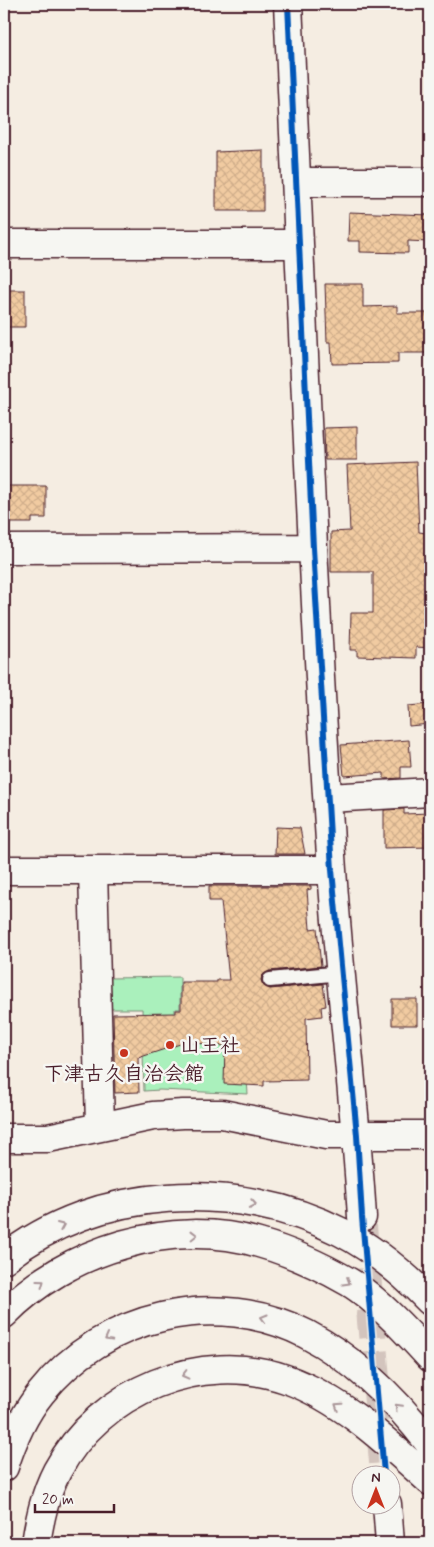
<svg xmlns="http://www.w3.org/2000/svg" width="434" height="1547" font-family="Mynerve,'Klee One',sans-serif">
<defs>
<pattern id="building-cross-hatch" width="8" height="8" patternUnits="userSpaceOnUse" patternTransform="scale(1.25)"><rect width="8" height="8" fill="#f1cba1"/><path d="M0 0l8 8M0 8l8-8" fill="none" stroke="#d0ae8b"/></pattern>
</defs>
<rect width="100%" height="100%" fill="#f5ede2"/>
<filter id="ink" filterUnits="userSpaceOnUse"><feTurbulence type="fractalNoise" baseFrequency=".02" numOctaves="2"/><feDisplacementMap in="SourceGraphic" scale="10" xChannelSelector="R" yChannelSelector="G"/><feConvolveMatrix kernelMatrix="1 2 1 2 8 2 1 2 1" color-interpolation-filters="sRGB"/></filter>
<g filter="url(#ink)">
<path fill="#aaf0bc" stroke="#7a8874" d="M180,977V1009H175V1038C195,1049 221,1040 244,1036L248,1094L160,1090L144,1091L142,1009H109L108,978Z"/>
<path fill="url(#building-cross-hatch)" stroke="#4a1f2b" d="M263,150V211H216V152Z
M349,212L430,215L429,242L408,241V253L360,252V241H348Z
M325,284H363V307L397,306V313H430V353H398V363L332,364L331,342H327Z
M4,290H25V327H4Z
M357,427V460H325L324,428Z
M416,462L419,532L426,533L425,564H430V648L416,647V658L357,656V650H350L351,613H373V572H331V532L350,531L347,465Z
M4,486H46V518H32V523H4Z
M430,704V724L409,726L408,706Z
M409,740L411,767H401V778L384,779V773L344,776L341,745Z
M404,809V814L430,813V847L384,848V810Z
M276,827L300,828L305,854H275Z
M209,886H311V889L307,890L310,929L317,928L321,966L269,971L262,976L261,980L263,985L270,989L323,984L326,1006L321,1007L322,1016L306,1018L307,1080L264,1081V1086L224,1084L225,1046L214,1045V1044L183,1043L138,1058L139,1092L115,1093L113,1014L176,1013V1010H181V982H217V980H229L221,901H209Z
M392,999H417V1025H392Z"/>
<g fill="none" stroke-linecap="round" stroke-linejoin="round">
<path stroke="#d3c4bd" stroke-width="28" stroke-dasharray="28 14" stroke-linecap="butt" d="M363,1226L384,1474"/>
<defs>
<path id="service" d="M270,980L341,973"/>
<path id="minor" d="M288,4C302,293 312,582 332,870C340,986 355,1101 362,1217
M297,182H430
M4,244H299
M4,549L313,548
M329,798L430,792
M4,870H332
M93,871L100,1125
M4,1138H48L153,1116L183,1114H222L326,1135H430
M387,1504L390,1543"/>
<path id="motorway" d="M4,1259C96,1185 237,1179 341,1232C374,1249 404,1274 430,1301
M4,1314C66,1250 172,1217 259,1243C291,1252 321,1266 349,1282C376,1298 409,1334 430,1357
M4,1467C12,1441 24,1414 41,1393C103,1314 217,1288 306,1334C354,1359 397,1401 430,1444
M36,1543C40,1518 45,1494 57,1471C99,1391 201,1349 286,1379C342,1399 387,1442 430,1481"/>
</defs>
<use href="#service" stroke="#4a1f2b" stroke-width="18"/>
<use href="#minor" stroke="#4a1f2b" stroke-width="31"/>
<use href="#motorway" stroke="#4a1f2b" stroke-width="31"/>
<use href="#service" stroke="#f6f6f2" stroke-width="14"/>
<use href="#minor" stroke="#f6f6f2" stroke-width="28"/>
<use href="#motorway" stroke="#f6f6f2" stroke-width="28"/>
<defs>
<path id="cycleway" d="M288,4L313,548L332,870L357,1135L362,1217L384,1474"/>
</defs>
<use href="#cycleway" stroke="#f6f6f2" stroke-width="9"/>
<use href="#cycleway" stroke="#0057b8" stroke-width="6"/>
</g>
<defs><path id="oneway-chevron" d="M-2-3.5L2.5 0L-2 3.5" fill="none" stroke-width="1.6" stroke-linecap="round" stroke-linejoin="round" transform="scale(1.25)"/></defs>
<g stroke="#a99598">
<use href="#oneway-chevron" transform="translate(253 1204) rotate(10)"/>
<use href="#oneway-chevron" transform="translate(61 1226) rotate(-23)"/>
<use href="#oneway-chevron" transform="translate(194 1235) rotate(-1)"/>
<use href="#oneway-chevron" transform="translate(347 1282) rotate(31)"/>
<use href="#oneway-chevron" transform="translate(41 1283) rotate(-36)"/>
<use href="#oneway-chevron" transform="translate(264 1318) rotate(-164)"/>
<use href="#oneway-chevron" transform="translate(108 1338) rotate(151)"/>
<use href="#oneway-chevron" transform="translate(185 1375) rotate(166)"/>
<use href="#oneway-chevron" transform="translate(338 1406) rotate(-147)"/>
<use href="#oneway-chevron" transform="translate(398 1407) rotate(-133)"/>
</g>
</g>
<g fill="#c8321e" stroke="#f6f6f2" stroke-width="2">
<circle cx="170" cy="1045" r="5"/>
<circle cx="124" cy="1053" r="5"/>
</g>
<g text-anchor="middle" stroke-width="5" stroke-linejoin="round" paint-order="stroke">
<g font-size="20" font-weight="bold" fill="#4a1f2b" stroke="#f6f6f2" text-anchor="start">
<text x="180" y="1052">山王社</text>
<text x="124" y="1080" text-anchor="middle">下津古久自治会館</text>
</g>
</g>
<rect width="434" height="1547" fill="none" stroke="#f6f6f2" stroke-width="20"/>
<rect x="10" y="10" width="414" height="1527" fill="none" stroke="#4a1f2b" stroke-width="2" filter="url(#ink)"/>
<g transform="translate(376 1490)"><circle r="24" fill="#f6f6f2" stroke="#b1a0a2"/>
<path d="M0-4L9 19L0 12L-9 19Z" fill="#c8321e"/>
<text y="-8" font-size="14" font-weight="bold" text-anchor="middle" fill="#4a1f2b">N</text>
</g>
<path d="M35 1504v8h79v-8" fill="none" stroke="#4a1f2b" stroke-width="2.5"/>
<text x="42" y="1504" font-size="15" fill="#4a1f2b" stroke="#f6f6f2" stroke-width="4" paint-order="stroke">20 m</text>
</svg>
